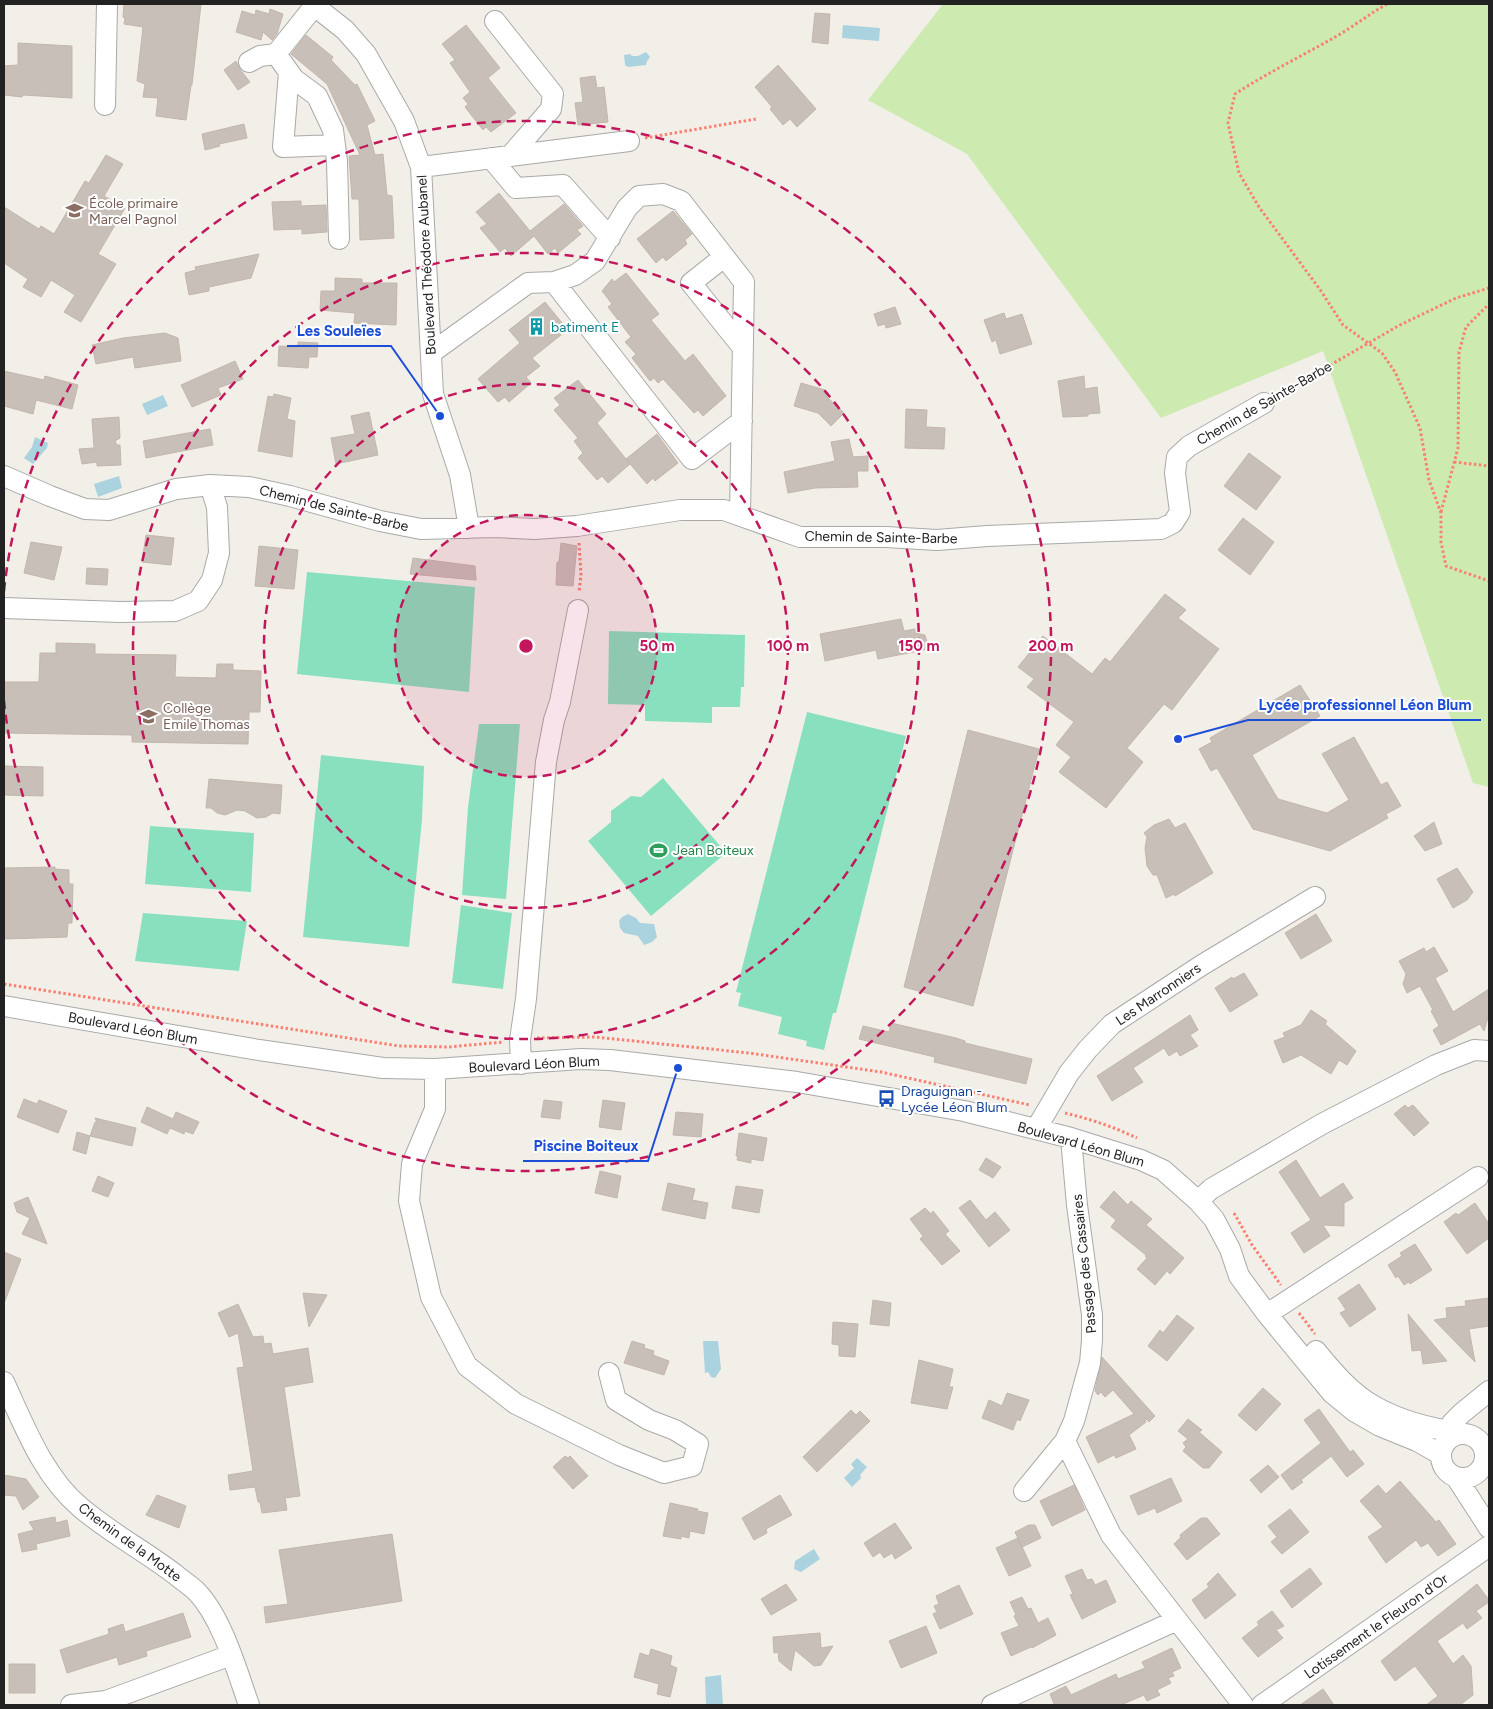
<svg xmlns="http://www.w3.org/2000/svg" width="1493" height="1709" font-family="Figtree,sans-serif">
<rect width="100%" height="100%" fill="#f2efe9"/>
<path fill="#cdebb0" d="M943,4H1489V787L1473,783L1323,351L1161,418L967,154L868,100Z"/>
<path fill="#88e0be" d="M307,572L475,587L469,692L297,674Z
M609,631L745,635L744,687H741L740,707H712V723L645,721V705L608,704Z
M807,712L906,736L836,1013H833L824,1050L806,1046L807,1041L778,1034L782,1017L738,1006L741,993L736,992Z
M479,724H520L506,899L462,895L468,807Z
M321,755L424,766L422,820L409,947L303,937Z
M663,778L726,853L651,916L588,841L611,822V811L631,796L641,797Z
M150,826L254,833L251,892L145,884Z
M461,905L512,913L503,989L452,983Z
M143,913L247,921L239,971L135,961Z"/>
<path fill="#aad3df" d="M843,25L880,28L879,41L842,38Z
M646,52L650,57L647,61L646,65L628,67L625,65L624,55L630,54L632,56H638Z
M163,395L168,406L147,415L142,404Z
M35,437L48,443L47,448L33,464L24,458L32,447Z
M119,476L122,488L98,497L94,484Z
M628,914L636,918L640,923L654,924L657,937L652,942L644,945L638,936L624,933L620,928L619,921L622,917Z
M703,1341H718L721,1369L715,1378L711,1377L708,1372L705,1373Z
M857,1458L867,1467L860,1475L861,1478L852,1487L844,1478L854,1468L851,1464Z
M814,1549L820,1559L801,1572L794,1569L795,1561Z
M721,1675L723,1705H706L705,1677Z"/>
<path fill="#c7bfb8" stroke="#c4b6ab" d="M124,4H201L192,85H191L186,120L156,116L158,98L143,97L145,84L137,81L143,27L124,24L125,18L123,17Z
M270,9L283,14L277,34L272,40L263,32L261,40L236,32L242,11L255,15L256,10L269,14Z
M815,13L830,14L828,44L812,42Z
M466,25L500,68L488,78L516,113L491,132L486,127L483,130L465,107L468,104L463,98L470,92L450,63L455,60L442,44Z
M306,35L333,57L331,60L355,85L357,84L375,121L367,125L375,155L383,154L387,195L392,196L394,238L360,240L359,199H352L349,156L360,155L327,84L291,54Z
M18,43L72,46V98L23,95L22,97L4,95V66L18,65Z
M236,61L239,68L250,82L238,90L224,70Z
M778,65L816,109L797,127L790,119L783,125L770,109L772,107L755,87Z
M595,76L597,88L604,87L608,122L578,125L575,103L583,102L580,78Z
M244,124L247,138L219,144L220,146L205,150L202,134Z
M106,155L123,164L104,196L125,208L98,254L116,264L81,322L64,312L75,295L51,280L41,297L23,287L28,279L4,263V207L39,229L41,226L54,234L85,181L89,183Z
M499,193L530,231L564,204L583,226L577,230L581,234L558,253L555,248L548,254L534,236L511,256L505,248L500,252L480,228L487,224L476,212Z
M301,201V206L326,205L327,232L302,234V229L274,230L272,202Z
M673,211L692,234L685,240L687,244L666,261L663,257L656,263L637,239Z
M259,254L251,278L209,287V291L189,295L185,273L196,270L195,267Z
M626,273L659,314L651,320L685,361L693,354L726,396L703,416L698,410L694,413L663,379L658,383L654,378L650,381L632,358L636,354L625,342L631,337L608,307L612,304L602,291L612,279L614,282Z
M335,278L362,279V283H397L396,325L354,323L355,313L320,310L321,291H335Z
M545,302L563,324L557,329L561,335L532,358L540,366L526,377L531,383L509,402L505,397L498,402L478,379L520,343L509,330Z
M895,307L901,324L886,328L885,324L878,326L874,314Z
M1004,313L1006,319L1022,314L1032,344L1000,354L996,340L992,342L984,320Z
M165,333L178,338L181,361L135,368L133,357L96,364L92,345L123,338Z
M298,342L318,343L317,357H309L308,368L278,366L279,346L298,347Z
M235,361L243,379L218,388L221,395L192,407L181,385Z
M4,371L44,380L45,376L78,385L72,409L36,400L33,414L4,406Z
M1084,376L1085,389L1097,387L1100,413L1088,414V416L1063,417L1058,381Z
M578,380L606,414L597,423L630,464L608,483L602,476L597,480L578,458L583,453L574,441L578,438L554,410L560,405L554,398Z
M801,383L825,390L824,392L828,393L827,397L844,413L831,426L818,413L794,406Z
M274,394L291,398L287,419L295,421L292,457L258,451L268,396L273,397Z
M906,409L927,410L926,427L945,428L944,449L905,448Z
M369,412L378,455L336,464L331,438L355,434L351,416Z
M119,417L120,438L115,441L117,445H120L121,465L97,466V462L82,464L79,449L94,448L92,419Z
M210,429L213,445L146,458L143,441Z
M657,434L678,463L655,481L653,478L647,484L626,459Z
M849,439L853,457L868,456V471H857L858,487L815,488L788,493L784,472L835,461L831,442Z
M1249,453L1281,477L1256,510L1224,486Z
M1243,518L1274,542L1250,575L1218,550Z
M146,535L174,538L171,565L142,562Z
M31,542L62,547L54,580L24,573Z
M561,543L577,546L573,586L556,585L557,562H559Z
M259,546L298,550L294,589L255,586Z
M413,558L475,566L476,580L410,574Z
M87,568L108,569L107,585L86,584Z
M1165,594L1186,610L1178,618L1219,649L1172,710L1164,704L1127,748L1143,762L1106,808L1059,772L1071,757L1056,745L1074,722L1027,687L1034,679L1018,667L1043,636L1092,674L1105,658L1110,662Z
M901,619L904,631L915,629V633L925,635L929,649L878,659L876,650L825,661L820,634Z
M56,643L95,644V654L176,655L175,677L216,678L217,664H233V670L261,671L260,712H249L248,744L132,742V735L4,733V682H39L40,653H56Z
M1300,685L1320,716L1252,755L1278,799L1327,813L1349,800L1322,754L1354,737L1381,785L1387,782L1401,806L1386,814L1388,818L1330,851L1253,829L1217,768L1211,771L1199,749L1212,742L1210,738Z
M968,730L1039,749L973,1006L904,987Z
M4,766L43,767V796L4,795Z
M209,779L282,785L280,814L273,813L266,817L257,818L245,811L237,810L225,815L217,813L211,808H206Z
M1169,819L1175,828L1185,823L1213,873L1175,896L1174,894L1166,898L1157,875H1153L1147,866L1145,848L1147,837L1144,833L1154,825Z
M1434,822L1442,844L1425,851L1414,836Z
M55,867V869L69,870V884H73L72,923H68L67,937L4,939V868Z
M1457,868L1473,892L1467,900L1453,908L1437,879Z
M1316,914L1332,941L1301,959L1285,933Z
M1434,947L1448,971L1435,978L1453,1012L1489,989V1014L1484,1031L1480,1024L1441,1045L1433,1030L1439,1026L1431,1011L1433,1010L1420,986L1407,993L1403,984L1406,974L1399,961L1424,948L1426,952Z
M1244,973L1258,995L1230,1012L1215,988L1232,977L1233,979Z
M1311,1010L1327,1021L1325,1024L1356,1051L1347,1065L1339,1060L1331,1074L1301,1055L1283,1063L1274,1041L1285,1037L1283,1033L1301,1025Z
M1190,1015L1198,1030L1190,1035L1198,1046L1180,1056L1177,1051L1169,1056L1164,1048L1133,1068L1143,1082L1112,1101L1097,1076Z
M891,1023L956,1038L965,1041V1043L1032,1059L1026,1084L934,1062L935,1057L859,1039L863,1026L889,1032Z
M24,1099L37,1104L39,1100L67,1111L58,1133L17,1117Z
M544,1100L562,1102L560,1119L541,1117Z
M603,1100L625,1103L621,1130L599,1127Z
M1405,1105L1408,1108L1413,1105L1429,1123L1414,1136L1394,1114Z
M147,1107L173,1119L176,1112L199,1122L193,1134L185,1131L184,1134L170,1128L167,1134L141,1122Z
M676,1112L703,1114L701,1137L673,1135Z
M95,1118L136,1128L132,1146L90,1136L95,1122L97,1123Z
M77,1132L90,1136L86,1154L73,1150Z
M739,1133L767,1138L763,1161L751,1159V1163L737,1160L738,1156H736Z
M986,1158L1001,1167L993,1178L979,1170Z
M1296,1160L1320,1198L1343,1183L1353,1198L1344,1203V1226L1323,1225L1330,1236L1304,1253L1291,1233L1311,1220L1279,1172Z
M600,1171L621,1176L617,1198L595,1193Z
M98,1176L114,1183L108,1197L92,1191Z
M668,1183L695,1189L692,1200L708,1203L705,1219L662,1210Z
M736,1186L763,1190L759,1213L732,1208Z
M1114,1191L1128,1205L1131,1201L1152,1219L1146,1225L1184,1258L1170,1274L1167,1271L1155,1285L1137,1269L1147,1258L1145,1256L1146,1255L1111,1227L1116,1220L1100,1207Z
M28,1197L38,1221L47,1244L22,1234L30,1218L17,1212L14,1203Z
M970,1200L986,1220L995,1212L1010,1230L989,1247L959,1208Z
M1475,1203L1489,1224V1238L1467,1254L1444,1222L1456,1213L1458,1215Z
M925,1208L931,1214L933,1211L949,1231L945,1234L960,1251L942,1265L920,1239L923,1236L910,1219Z
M1415,1244L1432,1270L1410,1284L1409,1282L1404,1285L1398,1276L1396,1278L1388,1265L1402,1256L1400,1253Z
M4,1252L21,1259L5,1301H4Z
M1359,1284L1376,1309L1350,1327L1340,1313L1346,1310L1338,1298Z
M303,1293L327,1295L309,1327Z
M1489,1298V1326L1469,1329L1475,1362L1434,1320L1447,1318L1446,1308L1466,1306L1465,1301Z
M873,1300L891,1303L889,1326L870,1324Z
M238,1304L253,1337L263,1336L264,1344L271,1343L273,1354L308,1348L313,1382L284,1387L300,1496L285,1498L287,1510L262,1513L260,1502H258L255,1487L230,1490L228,1475L253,1471L237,1368L244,1367L238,1333L229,1337L218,1313Z
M1408,1314L1437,1349L1447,1361L1423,1364L1421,1350L1412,1351Z
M1177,1315L1194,1328L1167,1361L1148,1346L1160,1330L1163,1333Z
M833,1322L858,1324L855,1357L839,1356V1345L832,1344Z
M632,1341L645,1345L644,1348L654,1351L653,1355L669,1361L664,1375L624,1363Z
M1102,1357L1155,1416L1149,1422L1144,1417L1146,1422L1129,1435L1136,1449L1116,1458L1114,1455L1098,1463L1086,1437L1134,1414L1113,1390L1105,1397L1101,1392L1098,1395L1095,1391Z
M919,1360L953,1369L949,1387H953L947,1409L911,1403Z
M1263,1388L1281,1404L1256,1431L1238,1415Z
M1007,1393L1029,1400L1020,1421L1017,1419L1013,1430L982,1418L989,1400L1002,1406Z
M1319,1409L1350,1452L1353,1450L1364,1464L1347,1477L1331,1456L1301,1480L1303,1482L1292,1490L1281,1475L1321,1443L1304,1420Z
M851,1410L856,1415L860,1411L870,1421L817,1472L803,1457Z
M1188,1419L1202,1430L1199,1432L1222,1452L1209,1468H1203L1183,1451L1186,1447L1183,1443L1188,1439L1178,1431Z
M565,1456L568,1458L570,1456L588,1476L573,1489L553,1467Z
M1268,1465L1279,1477L1261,1493L1250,1480Z
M4,1475L26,1479L39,1497L23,1510L16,1496L4,1495Z
M1171,1478L1182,1501L1157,1513L1155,1508L1138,1515L1130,1496Z
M1400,1481L1436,1522L1439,1520L1456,1544L1438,1556L1428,1543L1421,1547L1416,1540L1386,1563L1368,1537L1383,1527L1360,1501L1378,1485L1386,1494Z
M1074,1485L1085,1510L1052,1526L1040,1501Z
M157,1495L186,1506L179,1528L146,1515Z
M780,1495L792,1515L766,1529L767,1533L754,1540L742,1518Z
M670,1503L698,1509L697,1511L708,1513L704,1534L690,1531L689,1538L681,1536V1539L663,1536Z
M1290,1509L1309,1532L1282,1554L1271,1542L1277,1537L1268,1526Z
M55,1517L56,1523L67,1520L70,1536L36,1544L37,1549L22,1552L18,1534L34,1530L29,1522Z
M1201,1518H1207L1220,1534L1187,1560L1174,1544L1181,1537L1180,1535Z
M895,1523L912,1548L895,1559L892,1553L884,1558L880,1552L873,1557L864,1543Z
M1029,1525H1035L1041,1538L1022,1547L1015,1532Z
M392,1534L402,1601L266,1623L264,1607L288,1604L279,1550Z
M1018,1538L1031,1566L1009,1576L996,1548Z
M1310,1568L1322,1584L1292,1608L1280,1591Z
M1082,1569L1087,1580L1092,1579L1095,1585L1106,1580L1116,1602L1082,1619L1070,1595L1073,1594L1065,1576Z
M1218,1573L1236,1595L1205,1619L1192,1600L1209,1587L1207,1584Z
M786,1584L797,1600L771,1615L761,1599Z
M1477,1584L1489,1600V1602L1476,1611L1482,1618L1467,1629L1463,1623L1437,1641L1453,1664L1463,1655L1471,1666L1473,1695L1460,1705H1426L1438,1696L1415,1666L1395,1681L1381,1661Z
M959,1585L973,1614L940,1629L933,1614L937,1612L934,1606L939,1604L936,1596Z
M1022,1597L1028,1609L1031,1608L1038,1623L1048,1618L1056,1635L1032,1648L1031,1647L1011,1656L1001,1633L1019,1626L1014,1616L1016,1615L1010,1602Z
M1272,1611L1284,1626L1276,1630L1283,1638L1258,1657L1242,1638L1259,1625L1257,1622Z
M183,1613L191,1637L146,1651L147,1656L119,1665L117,1657L67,1673L60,1650L109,1634L108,1629L123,1624L125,1632Z
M926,1626L937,1653L901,1668L889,1641Z
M820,1633L821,1648L833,1646L821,1665L814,1666L795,1650L791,1671L779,1661L778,1652L774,1653L773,1637Z
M1172,1648L1181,1668L1172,1672L1174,1676L1168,1678L1171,1683L1157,1690L1160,1695L1147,1701L1144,1695L1121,1705H1052L1054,1704L1050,1694L1066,1686L1071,1695L1116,1674L1118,1679L1145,1668L1142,1662Z
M651,1649L672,1656L670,1665L677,1668L670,1697L657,1694L659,1684L634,1677L640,1653L649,1656Z
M9,1664H35V1693H9Z
M1323,1689L1334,1705H1300Z"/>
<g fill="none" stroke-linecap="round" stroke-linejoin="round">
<defs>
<path id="minor" d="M312,4L345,30L366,54L404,121L421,167L433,394L460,475L469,528
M276,54L294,79L317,96L333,130L337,161L339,239
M249,62L260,56L276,54L316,4
M289,72L283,147L335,145
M105,105L107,4
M510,156L629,141
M491,158L516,188L563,185L610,238
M421,167L510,156L551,109L553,94L495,21
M724,257L691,283L743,348
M554,282L692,459L742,421
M431,353L528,283L554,282L575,275L595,261L627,208L639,196L663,194L681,201L744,282L740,515
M4,476L50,496L85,509L109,510L176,489L210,485L249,487L290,496L380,521L421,529L495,527L535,529L577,526L680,510H724L800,537H886L937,540L987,536L1161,529L1173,523L1180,512L1175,473L1177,457L1189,446L1264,403
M4,608L121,612L175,611L198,601L212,580L219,553L217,507L210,485
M4,1006L259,1050L383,1068L435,1069L581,1059L610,1060L797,1082L964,1111L1071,1138L1141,1160L1163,1170L1198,1201L1214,1219L1230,1249L1239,1276L1267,1314L1332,1393L1354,1411L1380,1426L1417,1441L1440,1454
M521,1064L520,1040L526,999L546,762L554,720L560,702L578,610
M435,1069V1109L412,1164L409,1201L431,1297L467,1366L516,1404L619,1455L664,1473L692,1466L698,1444L675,1430L649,1420L616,1400L609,1373
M1036,1129L1069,1073L1088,1049L1112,1024L1202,965L1315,897
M1198,1201L1211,1189L1322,1124L1436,1065L1474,1050L1489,1051
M1267,1314L1478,1177
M1316,1351C1333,1372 1351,1393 1374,1406C1400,1421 1433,1429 1462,1433
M4,1382C24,1425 43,1476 80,1507C110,1533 145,1551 176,1575C183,1581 191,1586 197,1592C222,1618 237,1671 249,1705
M1441 1456a22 22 0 1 1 44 0a22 22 0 1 1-44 0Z
M1447,1440L1452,1423L1462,1413L1489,1391
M1065,1441L1111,1535L1243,1705
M1456,1477L1489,1528
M1024,1491L1065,1441L1074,1421L1090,1363L1092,1340V1315L1077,1205L1071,1138
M71,1705L106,1701L231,1655
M992,1705L1177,1620
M1262,1705L1489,1546"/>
</defs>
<use href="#minor" stroke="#a9a9a9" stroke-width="22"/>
<path stroke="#fa8072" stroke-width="3" stroke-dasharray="2.5 2.5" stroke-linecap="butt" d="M1387,4C1369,14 1353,27 1335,37C1302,56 1267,73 1235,94L1228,123L1239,173L1259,207L1321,291L1343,325L1382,353L1395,372L1420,428L1429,480L1441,513V542L1446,566L1489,581
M645,138L756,119
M1278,395L1400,325L1456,298L1489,288
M1454,462L1489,466
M1441,512L1458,448L1459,352L1466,327L1489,304
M579,543L581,575L579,592
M4,984L399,1046L448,1047L504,1042
M537,1038L595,1037L749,1053L881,1072L1030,1105
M1065,1113C1090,1119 1114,1127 1137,1138
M1234,1213L1252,1245L1281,1285
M1299,1313L1315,1334"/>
<use href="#minor" stroke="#fff" stroke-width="20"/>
</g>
<circle cx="526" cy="646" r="131" fill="#c2185b" fill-opacity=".12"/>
<g fill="none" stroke="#c2185b" stroke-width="2.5" stroke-dasharray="9 6">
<circle cx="526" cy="646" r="131"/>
<circle cx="526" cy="646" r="262"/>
<circle cx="526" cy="646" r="393"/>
<path d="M4 591A525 525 0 1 1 4 701"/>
</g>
<defs>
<symbol id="school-bare" viewBox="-9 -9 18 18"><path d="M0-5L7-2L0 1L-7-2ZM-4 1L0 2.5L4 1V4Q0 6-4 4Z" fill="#8d6e63" stroke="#fff" stroke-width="2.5" paint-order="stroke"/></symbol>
<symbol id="building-bare" viewBox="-9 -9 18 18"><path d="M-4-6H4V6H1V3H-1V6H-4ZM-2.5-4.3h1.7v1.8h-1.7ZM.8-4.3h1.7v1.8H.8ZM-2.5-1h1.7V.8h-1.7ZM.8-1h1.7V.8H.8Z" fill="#0f9aa8" stroke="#fff" stroke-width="2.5" paint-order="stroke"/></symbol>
<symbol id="stadium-bare" viewBox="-9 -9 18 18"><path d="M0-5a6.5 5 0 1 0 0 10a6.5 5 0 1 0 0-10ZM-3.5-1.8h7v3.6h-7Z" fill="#2e9e5b" stroke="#fff" stroke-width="2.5" paint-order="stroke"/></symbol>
<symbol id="bus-bare" viewBox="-9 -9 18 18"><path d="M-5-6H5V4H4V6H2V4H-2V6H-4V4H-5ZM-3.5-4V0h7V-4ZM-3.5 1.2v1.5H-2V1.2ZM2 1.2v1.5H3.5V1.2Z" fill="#1a4fb4" stroke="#fff" stroke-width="2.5" paint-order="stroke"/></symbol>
</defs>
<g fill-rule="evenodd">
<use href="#school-bare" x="62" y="198" width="25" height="25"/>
<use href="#building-bare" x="524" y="314" width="25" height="25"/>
<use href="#school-bare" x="136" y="704" width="25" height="25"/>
<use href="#stadium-bare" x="646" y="838" width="25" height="25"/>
<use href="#bus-bare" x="874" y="1086" width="25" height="25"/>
</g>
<g text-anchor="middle" stroke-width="4" stroke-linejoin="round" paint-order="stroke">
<g font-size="14" fill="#785e54" stroke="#fff" text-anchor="start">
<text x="89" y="208">École primaire<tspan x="89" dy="16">Marcel Pagnol</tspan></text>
<text x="163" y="713">Collège<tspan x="163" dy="16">Emile Thomas</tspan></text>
</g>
<g font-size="14" fill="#222" stroke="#fff">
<text transform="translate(426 265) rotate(-93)" y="5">Boulevard Théodore Aubanel</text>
<text transform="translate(1264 403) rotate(-30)" y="5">Chemin de Sainte-Barbe</text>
<text transform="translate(334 508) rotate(14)" y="5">Chemin de Sainte-Barbe</text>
<text transform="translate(881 537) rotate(1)" y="5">Chemin de Sainte-Barbe</text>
<text transform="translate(1158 994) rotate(-34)" y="5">Les Marronniers</text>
<text transform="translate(133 1028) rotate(10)" y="5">Boulevard Léon Blum</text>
<text transform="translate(534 1064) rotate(-3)" y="5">Boulevard Léon Blum</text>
<text transform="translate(1081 1144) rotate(16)" y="5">Boulevard Léon Blum</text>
<text transform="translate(1084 1264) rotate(-96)" y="5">Passage des Cassaires</text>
<text transform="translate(130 1542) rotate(36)" y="5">Chemin de la Motte</text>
<text transform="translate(1376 1626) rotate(-35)" y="5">Lotissement le Fleuron d'Or</text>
</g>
<g font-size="14" fill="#0d838f" stroke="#fff" text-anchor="start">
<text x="551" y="332">batiment E</text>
</g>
<g font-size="14" fill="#27864d" stroke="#fff" text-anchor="start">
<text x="673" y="855">Jean Boiteux</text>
</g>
<g font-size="14" fill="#164399" stroke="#fff" text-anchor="start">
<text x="901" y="1096">Draguignan -<tspan x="901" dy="16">Lycée Léon Blum</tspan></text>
</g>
</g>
<circle cx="526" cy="646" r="8" fill="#c2185b" stroke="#fff" stroke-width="2.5"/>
<g font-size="15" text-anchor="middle" font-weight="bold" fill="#c2185b" stroke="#fff" stroke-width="4" stroke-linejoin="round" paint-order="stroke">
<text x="657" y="651">50 m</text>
<text x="788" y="651">100 m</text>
<text x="919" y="651">150 m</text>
<text x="1051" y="651">200 m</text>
</g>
<path fill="none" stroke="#1d4ed8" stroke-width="2" d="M440 416L391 346H287M1178 739L1248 720H1481M678 1068L648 1161H523"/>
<g fill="#1d4ed8" stroke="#fff" stroke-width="2">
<circle cx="440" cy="416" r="5"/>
<circle cx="1178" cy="739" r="5"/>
<circle cx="678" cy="1068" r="5"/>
</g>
<g font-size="15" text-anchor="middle" font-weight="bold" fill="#1d4ed8" stroke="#fff" stroke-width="4" stroke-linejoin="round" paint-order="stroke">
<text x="339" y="336">Les Souleïes</text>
<text x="1365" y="710">Lycée professionnel Léon Blum</text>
<text x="586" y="1151">Piscine Boiteux</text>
</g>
<rect width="1493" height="1709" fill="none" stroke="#222222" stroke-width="10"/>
</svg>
